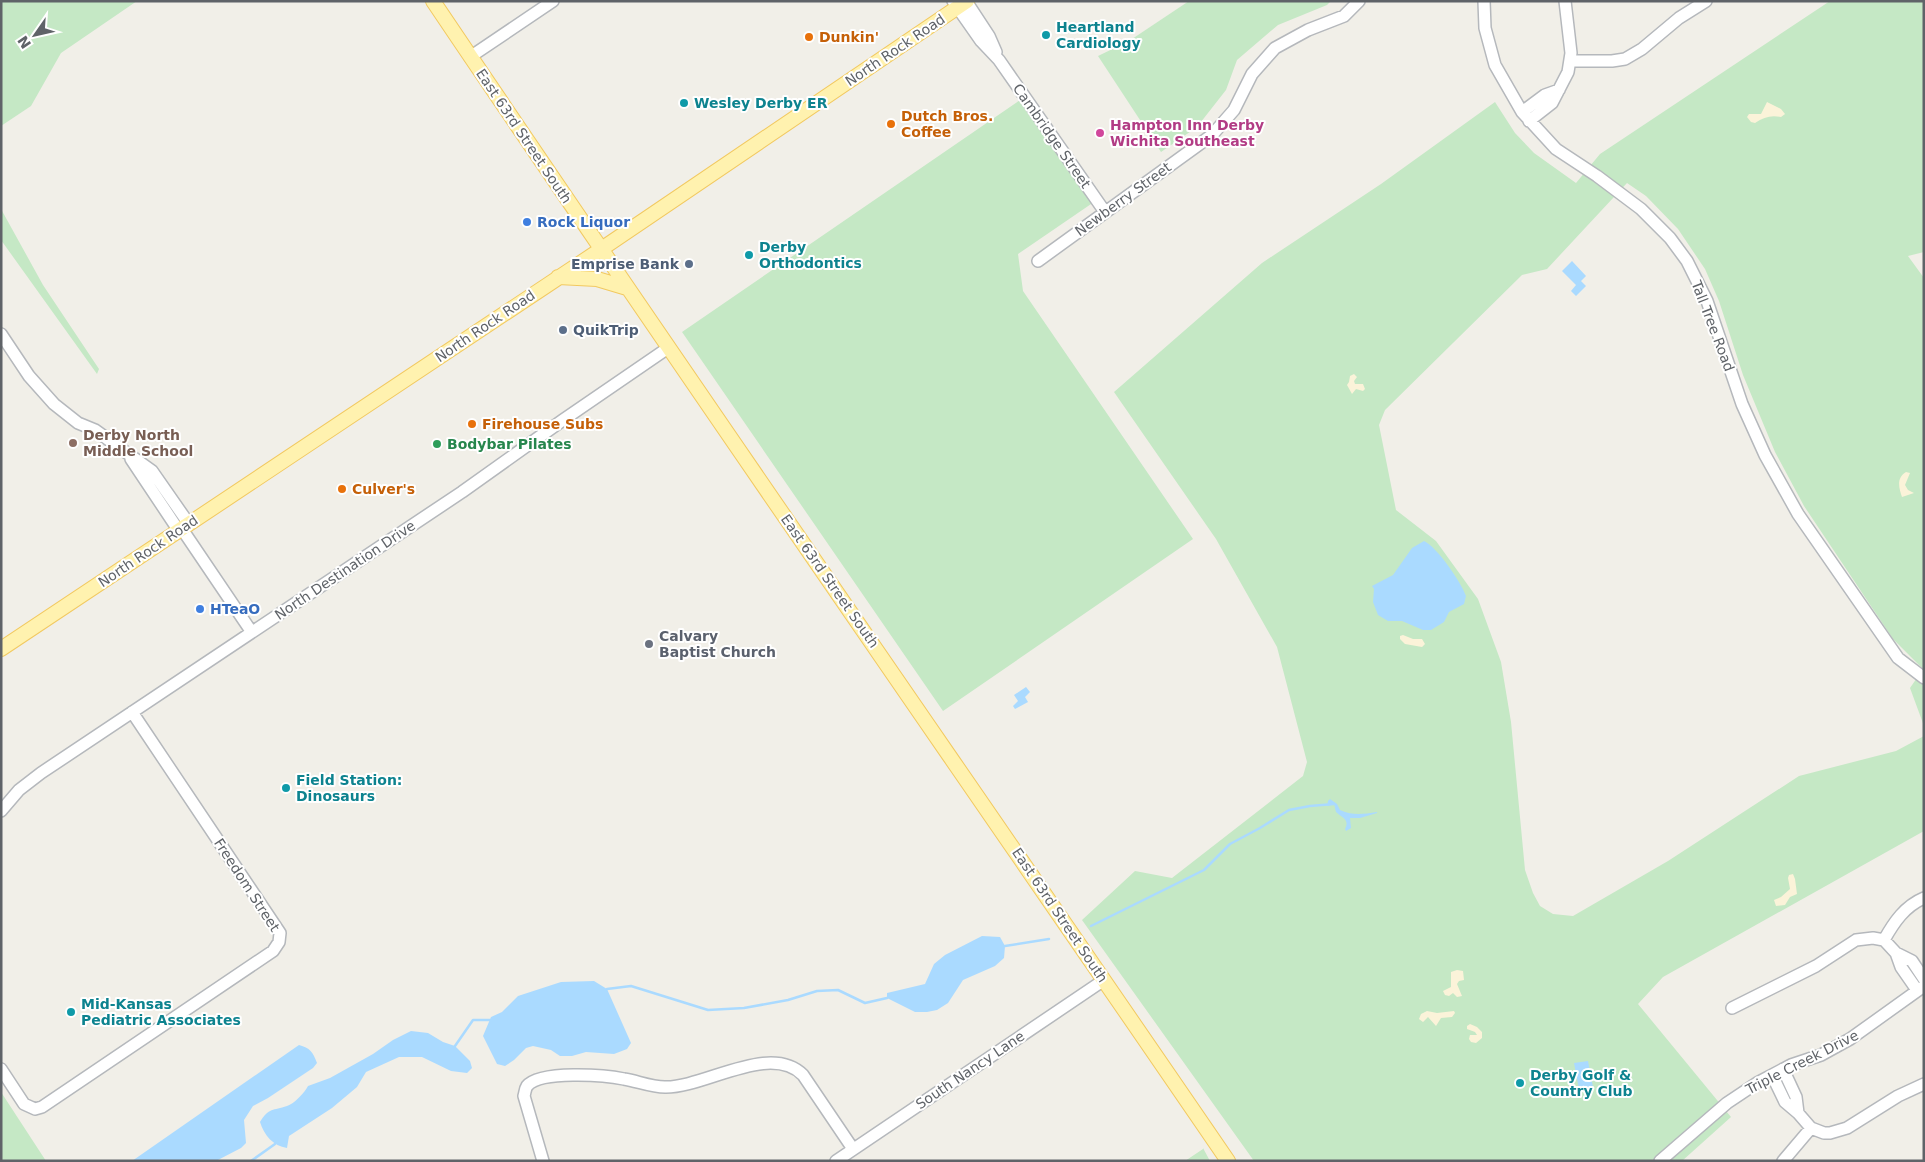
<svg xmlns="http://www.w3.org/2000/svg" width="1925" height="1162" font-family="'DejaVu Sans',sans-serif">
<rect width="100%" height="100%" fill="#f1efe8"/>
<path fill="#c5e8c5" d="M1,1H137L61,53L31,106L1,126Z
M1189,1H1331L1327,5L1278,25L1237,60L1226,90L1197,127L1161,152L1098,56L1129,41Z
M1830,1H1924V252L1908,256L1924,278V726L1910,688L1923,669L1893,639L1804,506L1775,452L1743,375L1719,301L1705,269L1678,229L1646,196L1627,183L1547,269L1522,275L1385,410L1379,425L1396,510L1436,541L1478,599L1501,662L1511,722L1525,870L1533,893L1540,906L1553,914L1573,916L1668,861L1799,776L1896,751L1924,736V831L1663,977L1638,1004L1731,1117L1682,1161H1254L1082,920L1135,871L1172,878L1303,776L1307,762L1277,647L1216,539L1114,392L1262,263L1381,184L1495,102L1515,133L1534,153L1576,183L1600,154Z
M1023,98L1094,202L1018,254L1023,291L1193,539L943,711L682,332Z
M1,209L43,285L99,369L97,374L1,240Z
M1,1092L46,1161H1Z
M1203,1148L1210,1161H1185L1203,1149Z"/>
<path fill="#fbf3d9" d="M1767,102L1781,109L1785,114L1781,117C1771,115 1764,117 1755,123L1751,122L1747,117L1749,114H1761Z
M1354,374L1357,377L1354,381L1355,384H1363L1365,389L1363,391L1356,389L1352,394L1347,385L1349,382L1350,376Z
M1906,472L1910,473L1905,485L1908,490L1914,493L1902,497C1899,488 1896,478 1906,472Z
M1403,635L1413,639H1422L1425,644L1422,647L1405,644L1400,639V636Z
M1793,874L1795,879L1797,894L1790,897L1785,905L1776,906L1774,900L1781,897L1790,889L1788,878L1789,875Z
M1457,970L1463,971L1464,980L1459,981L1457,984L1462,996L1457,997L1453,993L1449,996L1445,995L1443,991L1451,987V972Z
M1427,1011L1437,1013L1454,1011L1455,1013L1452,1017L1441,1018L1436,1026L1428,1017L1423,1022L1419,1019L1421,1014Z
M1470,1024L1477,1027L1482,1032V1038L1476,1043L1471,1042L1469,1039L1470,1035H1477L1475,1032L1467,1029V1026Z"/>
<path fill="#aadaff" d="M1572,261L1586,276L1581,281L1586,286L1576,296L1571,291L1576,285L1562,271Z
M1424,541C1437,547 1461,582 1466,596L1464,604L1449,612L1444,622L1431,630H1423L1402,621H1388L1378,615L1373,602L1374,589L1372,586L1393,575L1412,548Z
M1026,687L1030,692L1025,697L1028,702L1015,709L1013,706L1018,701L1014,695Z
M1330,799L1337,804L1340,810C1354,816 1363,814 1377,812V813L1360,818H1350L1351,828L1346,831L1345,829C1350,819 1342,818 1336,812L1334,804L1327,806L1328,801Z
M982,936L1000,937L1005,946L1004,958L995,966L963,980L948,1003L937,1010L927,1012H915L887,998V993L925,984L934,964L945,955Z
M594,981L607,989L631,1043L627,1049L614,1054L586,1052L572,1056H560L551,1050L533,1046L526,1048L514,1060L505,1066L497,1064L483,1036L491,1017L502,1012L518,996L561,982Z
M411,1031L428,1033L443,1042L455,1046L470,1061L472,1068L467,1073L451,1071L422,1057H399L366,1072L357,1087L332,1108L289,1136L287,1148C273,1146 264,1135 260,1122C269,1107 273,1111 287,1106C294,1104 305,1092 308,1086L330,1078L373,1054L393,1040Z
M299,1045C310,1048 313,1052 317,1063L313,1068L268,1098L253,1106L244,1120L246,1143L241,1148L216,1161H132Z
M1588,1061L1593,1087L1579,1089L1574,1063Z"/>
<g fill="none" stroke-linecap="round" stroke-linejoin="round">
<path stroke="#aadaff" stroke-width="2.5" d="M1091,926L1204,870L1230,844L1260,828L1289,810L1310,806L1334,804
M1005,946L1049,939
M607,989L631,986L708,1010L744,1008L788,1000L817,991L838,990L865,1003L887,998
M455,1046L473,1020H490
M251,1161L275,1144"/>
<defs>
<path id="minor" d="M953,1L981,41L999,60L1105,212
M966,1L989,36L996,52
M1484,1L1485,28L1495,65L1522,112L1556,149L1597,176L1641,209L1670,238L1687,261L1707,301L1742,404L1765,455L1798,514L1898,658L1924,678
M470,57L553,1
M1570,61H1612L1625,59L1642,49L1679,18L1706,1
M1522,112L1545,95L1559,90
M1529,121L1552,103L1568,72L1571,53L1565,1
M1038,261L1212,135L1234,110L1252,74L1275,48L1308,30L1344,16L1359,1
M1,334L29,376L54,404L78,423L95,430L152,471L189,524
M131,459L179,531
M182,529L251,631
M1,811L19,790L41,773L462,492L563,420L668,348
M1884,940C1894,922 1905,906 1924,898
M1917,990L1901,967L1896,953L1912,961L1924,979
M1732,1008L1816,966L1856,940L1873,938L1884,940L1896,953
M1,1069L24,1104L35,1109L42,1107L273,951L279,942L280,933L132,712
M1783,1069L1796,1097L1798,1113
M1772,1075L1785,1102L1798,1113L1811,1128L1824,1133H1830L1847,1128L1898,1096L1924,1084
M543,1161L524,1096C525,1093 525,1089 527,1086C540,1070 605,1075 624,1079C637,1081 651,1087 665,1087C704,1088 770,1042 803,1075L853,1149
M836,1161L1104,980
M1660,1161L1727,1103L1757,1083L1791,1065L1821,1055L1850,1039L1924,986
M1783,1161L1811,1128"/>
<path id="major" d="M433,1C695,390 963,774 1228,1161
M558,277L597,279L627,288
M1,649L600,250L967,1"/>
</defs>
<use href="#minor" stroke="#b5b8bc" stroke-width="14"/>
<use href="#major" stroke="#f2c960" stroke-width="16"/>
<use href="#minor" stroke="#fff" stroke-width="11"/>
<use href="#major" stroke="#fff2af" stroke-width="14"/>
</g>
<g fill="#0f9aa8" stroke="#fff" stroke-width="2">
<circle cx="1046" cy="35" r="5"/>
<circle cx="684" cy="103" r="5"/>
<circle cx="749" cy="255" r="5"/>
<circle cx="286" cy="788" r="5"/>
<circle cx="71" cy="1012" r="5"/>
<circle cx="1520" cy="1083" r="5"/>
</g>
<g fill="#e8710a" stroke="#fff" stroke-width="2">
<circle cx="809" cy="37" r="5"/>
<circle cx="891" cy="124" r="5"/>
<circle cx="472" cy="424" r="5"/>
<circle cx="342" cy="489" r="5"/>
</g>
<circle fill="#d1479c" stroke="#fff" stroke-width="2" cx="1100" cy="133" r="5"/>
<g fill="#3f7fe0" stroke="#fff" stroke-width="2">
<circle cx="527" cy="222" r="5"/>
<circle cx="200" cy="609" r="5"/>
</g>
<g fill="#5c6f8a" stroke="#fff" stroke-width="2">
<circle cx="689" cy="264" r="5"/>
<circle cx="563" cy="330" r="5"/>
</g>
<circle fill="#8d6e63" stroke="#fff" stroke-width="2" cx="73" cy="443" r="5"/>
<circle fill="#2e9e5b" stroke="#fff" stroke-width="2" cx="437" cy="444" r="5"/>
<circle fill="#6b7280" stroke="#fff" stroke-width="2" cx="649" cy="644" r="5"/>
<g text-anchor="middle" stroke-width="4" stroke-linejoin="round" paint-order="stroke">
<g font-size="14" font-weight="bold" fill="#0d838f" stroke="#fff" text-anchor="start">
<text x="1056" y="32">Heartland<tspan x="1056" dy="16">Cardiology</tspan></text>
<text x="694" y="108">Wesley Derby ER</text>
<text x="759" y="252">Derby<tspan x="759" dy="16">Orthodontics</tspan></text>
<text x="296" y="785">Field Station:<tspan x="296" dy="16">Dinosaurs</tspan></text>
<text x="81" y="1009">Mid-Kansas<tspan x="81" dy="16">Pediatric Associates</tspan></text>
<text x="1530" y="1080">Derby Golf &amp;<tspan x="1530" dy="16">Country Club</tspan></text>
</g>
<g font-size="14" font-weight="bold" fill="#c56008" stroke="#fff" text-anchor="start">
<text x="819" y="42">Dunkin'</text>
<text x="901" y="121">Dutch Bros.<tspan x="901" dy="16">Coffee</tspan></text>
<text x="482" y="429">Firehouse Subs</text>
<text x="352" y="494">Culver's</text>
</g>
<g font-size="14" fill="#5f6368" stroke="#fff">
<text transform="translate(895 50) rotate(-34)" y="5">North Rock Road</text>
<text transform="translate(524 136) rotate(56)" y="5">East 63rd Street South</text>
<text transform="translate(1052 136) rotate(55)" y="5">Cambridge Street</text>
<text transform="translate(1123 199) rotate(-36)" y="5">Newberry Street</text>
<text transform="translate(485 326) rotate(-34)" y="5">North Rock Road</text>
<text transform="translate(1713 326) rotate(69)" y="5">Tall Tree Road</text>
<text transform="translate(148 551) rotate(-34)" y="5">North Rock Road</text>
<text transform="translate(345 570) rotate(-34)" y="5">North Destination Drive</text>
<text transform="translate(830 581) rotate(55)" y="5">East 63rd Street South</text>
<text transform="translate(247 885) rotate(57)" y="5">Freedom Street</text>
<text transform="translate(1060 915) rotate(56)" y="5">East 63rd Street South</text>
<text transform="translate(1802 1062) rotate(-27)" y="5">Triple Creek Drive</text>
<text transform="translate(970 1070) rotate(-34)" y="5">South Nancy Lane</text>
</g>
<g font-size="14" font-weight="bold" fill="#b23c85" stroke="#fff" text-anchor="start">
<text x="1110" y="130">Hampton Inn Derby<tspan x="1110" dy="16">Wichita Southeast</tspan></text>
</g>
<g font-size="14" font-weight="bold" fill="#366cbe" stroke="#fff" text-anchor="start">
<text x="537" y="227">Rock Liquor</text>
<text x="210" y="614">HTeaO</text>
</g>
<g font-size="14" font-weight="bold" fill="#4e5e75" stroke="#fff" text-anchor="end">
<text x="679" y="269">Emprise Bank</text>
<text x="573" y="335" text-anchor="start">QuikTrip</text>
</g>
<g font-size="14" font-weight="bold" fill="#785e54" stroke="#fff" text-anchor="start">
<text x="83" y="440">Derby North<tspan x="83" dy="16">Middle School</tspan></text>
</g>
<g font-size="14" font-weight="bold" fill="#27864d" stroke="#fff" text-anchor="start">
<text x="447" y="449">Bodybar Pilates</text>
</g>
<g font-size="14" font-weight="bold" fill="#5b616d" stroke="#fff" text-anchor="start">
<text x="659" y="641">Calvary<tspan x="659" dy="16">Baptist Church</tspan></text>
</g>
</g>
<rect width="1925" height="1162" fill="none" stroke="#5f6368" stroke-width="5"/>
<g transform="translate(35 35) rotate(236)" stroke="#ffffff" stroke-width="4" paint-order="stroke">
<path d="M0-4L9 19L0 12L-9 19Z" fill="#5f6368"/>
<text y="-8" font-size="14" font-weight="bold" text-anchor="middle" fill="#5f6368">N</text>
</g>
</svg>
